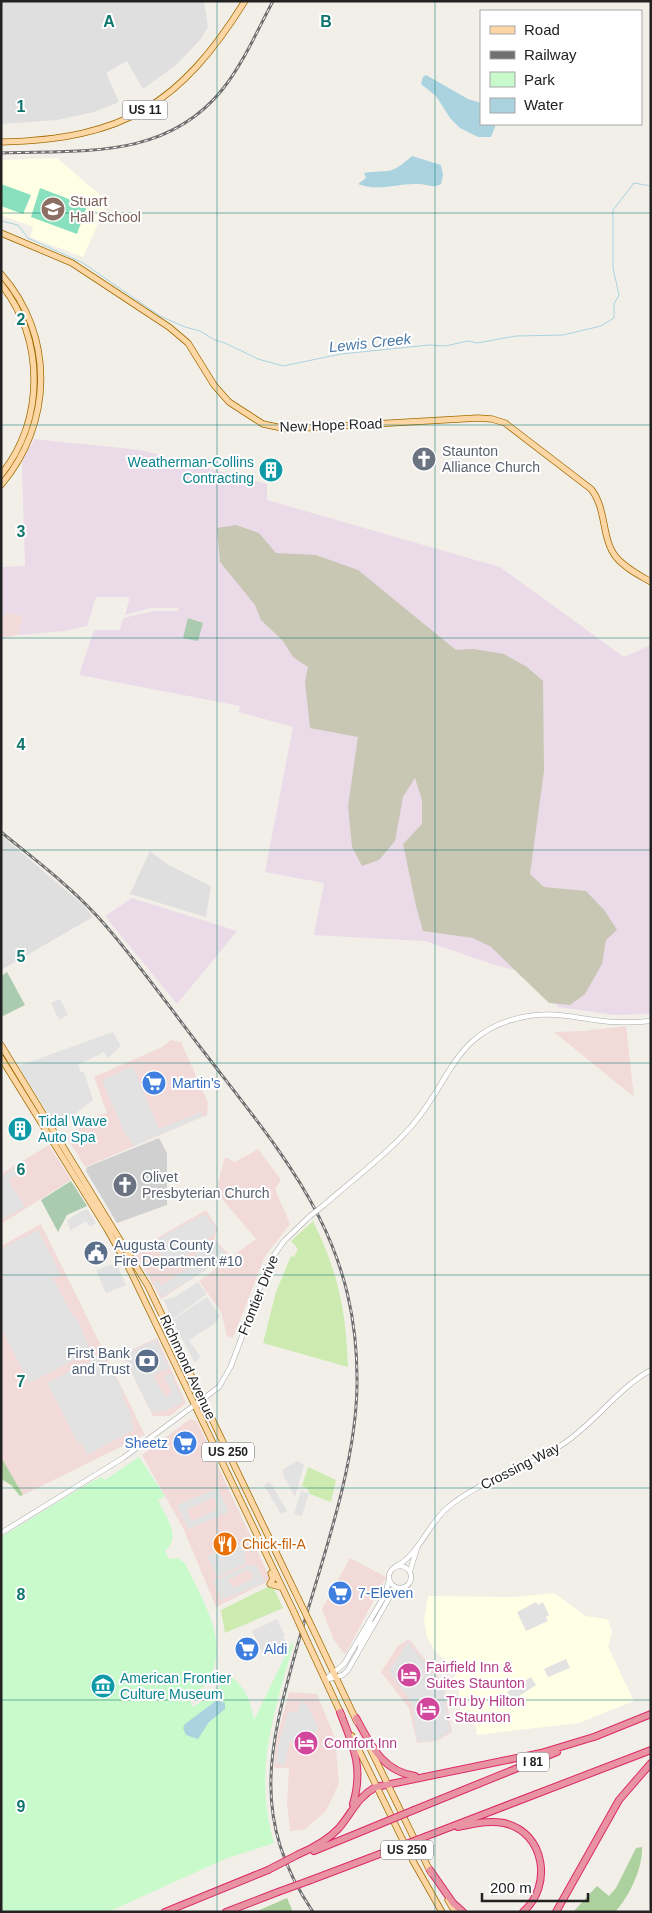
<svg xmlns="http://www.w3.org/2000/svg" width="652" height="1913" font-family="Helvetica,sans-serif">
<rect width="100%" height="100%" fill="#f2efe9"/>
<path fill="#e0dfdf" d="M1,1H204L208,27L201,39L176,65L143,89L127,61L106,73L119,102L94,112L57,120L1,124Z
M1,835L83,905L93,917L1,970Z
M150,851L167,864L211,886L206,917L130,894Z"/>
<path fill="#f2dad9" d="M8,613L23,616L18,635L1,638V618Z
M626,1026L634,1097L554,1032L584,1031Z
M171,1040L181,1042L208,1103L207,1115L85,1167L67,1138L92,1117L107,1113L94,1077L162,1047Z
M49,1145L71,1180L1,1224V1174Z
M258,1149L281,1180L275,1189L290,1224L265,1256L233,1338L227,1336L221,1312L199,1281L256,1239L222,1199L217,1187L225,1157L235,1162Z
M206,1210L218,1229L214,1238L229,1255L161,1299L134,1251Z
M41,1224L145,1435L23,1495L1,1457V1246Z
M157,1338L186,1403L170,1416H153L122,1354Z
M190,1419L197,1421L271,1580L216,1607L184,1530L142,1455Z
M350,1558L386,1577L345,1655L334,1640L322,1609Z
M409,1639L444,1684L452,1732L437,1741L417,1743L409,1708L381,1672L398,1646Z
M289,1692L317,1694L335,1738L339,1783L326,1811L304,1830L290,1831L287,1804L289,1768H274L276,1741Z"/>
<path fill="#ebdbe8" d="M34,439L141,450L267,484V500L500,567L624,657L651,645V1014L614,1015L558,1007L531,974L495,965L425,941L314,935L324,883L265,872L293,727L239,712L240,706L79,675L94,630H120L123,618L154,611H178V608H151L125,615L130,597H96L87,626L65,631L18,635L23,616L8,613L1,618V567L25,566L22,462Z
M132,898L237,931L177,1004L105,916Z"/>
<path fill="#ffffe5" d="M57,158L108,202L83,257L30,237L33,227L1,215V160Z
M554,1593L586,1616L606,1619L609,1621L612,1633L608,1647L634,1701L579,1723L477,1735L476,1725L466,1722L460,1714L459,1691L452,1679L459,1673L435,1651L427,1637L424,1621L428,1596L514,1597Z"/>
<path fill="#d0d0d0" d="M159,1138L167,1153V1205L117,1223L86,1171L87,1167Z"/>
<path fill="#c7c7b4" d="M236,525L259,533L276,553L316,555L358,570L456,650L473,649L504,654L527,667L543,681L544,771L530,874L544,887L586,891L605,911L617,930L606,940L602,964L585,994L570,1005L549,1003L491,947L473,938L423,931L416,906L403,844L422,824V800L415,778L403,797L395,841L379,860L362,866L352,847L348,806L358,737L310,728L305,682L308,667L293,657L283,641L261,620L255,605L220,562L217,528Z"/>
<path fill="#cdebb0" d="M313,1221C338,1272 346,1310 348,1367L263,1343L276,1292L291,1256L294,1257L298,1249L291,1241Z
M308,1467L336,1480L331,1502L310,1494L307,1488L302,1486Z
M272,1585L283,1608L225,1633L221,1610Z"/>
<path fill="#add19e" d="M1,1457L23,1495L20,1496L11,1485L1,1479Z
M642,1847C643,1868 629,1897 615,1912H573L597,1886L609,1896L616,1888L636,1848Z
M287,1898L293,1912H255Z"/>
<path fill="#aacbaf" d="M188,618L203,623L198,641L183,638Z
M7,972L25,1005L1,1017V976Z
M71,1181L87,1206L67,1215L58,1232L41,1200Z"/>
<path fill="#c8facc" d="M139,1457L165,1496L158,1500C165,1516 182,1536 165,1551L169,1559L177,1558L185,1563C207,1610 241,1658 190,1700L193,1707L214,1693L229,1675C246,1687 250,1701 254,1720L292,1642L293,1645C274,1714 253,1771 274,1843L225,1859L108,1912H1V1537L91,1482L102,1477L105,1480Z"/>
<path fill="#88e0be" d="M1,184L31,195L23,214L1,206Z
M40,188L87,206L77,234L31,217Z"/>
<path fill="#e2e2e2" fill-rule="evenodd" d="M60,999L68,1015L59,1020L51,1003Z
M113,1032L121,1046L108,1058L104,1052L78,1065L81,1072H84L93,1100L57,1128L18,1066Z
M133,1066L159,1129L201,1112L203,1116L134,1146L124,1131L103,1083L104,1079Z
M21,1164L25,1169L8,1180L25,1207L1,1220V1177Z
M84,1210H88L96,1223L90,1227L86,1221L70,1231L67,1220Z
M204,1214L215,1226L216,1232L170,1268L153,1242Z
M38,1230L61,1275L53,1278L72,1315L77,1319L91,1351L29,1383L1,1328V1249Z
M213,1239L228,1256L162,1297L153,1283L158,1280L161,1285L197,1263L194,1258L198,1249Z
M109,1265H117L126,1285L106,1293L96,1270Z
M198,1282L207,1294L172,1319L164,1300L175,1297Z
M207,1297L220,1316L214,1324L189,1340L200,1356L195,1363L172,1320Z
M156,1340L169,1368L153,1375L165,1397L172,1393L164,1376L171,1373L183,1402L166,1411L152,1412L123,1355Z
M103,1354L124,1394L122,1396L129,1409L134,1430L87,1455L82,1444L78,1443L47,1383Z
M298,1461L304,1465L295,1497L283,1475V1469Z
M270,1482L287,1511L281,1514L264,1485Z
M218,1488L228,1509L227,1513L188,1529L177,1505ZM214,1497L218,1509L192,1521L186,1510Z
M301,1491L309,1493L302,1516L294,1514Z
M238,1542L245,1553L246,1563L218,1577L207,1557Z
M248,1565H256L265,1582L221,1600L213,1581ZM248,1570L252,1572L253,1579L233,1588L228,1580Z
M536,1602L538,1605L543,1602L549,1615L546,1617L548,1621L526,1631L517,1612Z
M277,1619L285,1636L283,1637L286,1643L263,1654L252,1631Z
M408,1642L443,1685L450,1731L437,1740L421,1742L417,1740L412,1703L389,1671Z
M566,1659L570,1668L548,1677L544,1669Z
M531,1677L536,1685L513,1700L507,1692Z
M301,1700L307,1705L319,1728L315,1733L308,1731L289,1743L285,1765L276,1764L278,1747L288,1711L297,1713Z"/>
<path fill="#aad3df" d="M426,75L468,99L481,103V124H496L491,137H478L460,128L450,118L436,96L421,84L423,77Z
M412,156L441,165L443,175L441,184C433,189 427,184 418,184C399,183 377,192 358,184L366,178L364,173C392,169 389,176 412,156Z
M217,1700L225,1703V1709L209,1722L198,1739L186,1735L183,1728L185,1724Z"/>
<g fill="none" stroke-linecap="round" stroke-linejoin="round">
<path stroke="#aad3df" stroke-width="1" d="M1,221L18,225L28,238L83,263L160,316L185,327L200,331L215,340L225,343L258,359L283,366L341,354L429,345L445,346L468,341L477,343L516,336L563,335L601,326L614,318V304L619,295L613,268V210L634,183L651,186"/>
<defs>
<path id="minor" d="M324,1205C352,1180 384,1157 409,1129C452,1082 453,1028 529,1016C551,1012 572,1017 594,1020C613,1023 631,1023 651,1021
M1,1533L123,1458L219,1387L231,1366L270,1261L284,1241L310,1216
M396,1566C417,1557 428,1525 446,1509C479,1480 526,1469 563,1444C595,1423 617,1389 651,1370
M389 1577a11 11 0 1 1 22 0a11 11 0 1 1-22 0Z
M410,1571L417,1548
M360,1648C361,1638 373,1629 370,1620
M325,1680L343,1675L348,1670L392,1593L404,1587
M325,1680L344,1664L385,1595L389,1580"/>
<path id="major" d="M1,142C124,139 180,105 245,1
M1,233L72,263L169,327L188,343L214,385L229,402L263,424L287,429L478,418L492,419L505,423L591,489C607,509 601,538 616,557C625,568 639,575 651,582
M1,274C55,335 53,424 1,485
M1,284C45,340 45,419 1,475
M1,1045L148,1286L298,1598
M1,1058L107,1229L129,1268L294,1612
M271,1573L273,1579L270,1584L280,1587
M312,1627L357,1722
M308,1643L342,1716
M352,1736L413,1861L442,1912
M367,1742L431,1873
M448,1900L455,1912"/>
<path id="highway" d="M340,1712C353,1746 364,1767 353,1804
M356,1718C371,1745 382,1771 415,1776
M594,1737L651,1714
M414,1810L557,1752
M458,1827C474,1824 488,1820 504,1823C545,1832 553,1886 523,1912
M427,1836L651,1750
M314,1851L380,1824
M299,1854C313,1848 328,1840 339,1828C352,1813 357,1797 376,1787L541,1753L597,1736
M430,1870L453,1903L463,1912
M311,1880L393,1849
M165,1912L268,1870
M226,1912L278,1892
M556,1912L619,1800L651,1763"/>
</defs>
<use href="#minor" stroke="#a9a9a9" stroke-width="5.5"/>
<use href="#major" stroke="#a06b00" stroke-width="7"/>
<use href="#highway" stroke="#dc2a67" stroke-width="8"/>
<use href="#minor" stroke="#fff" stroke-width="4.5"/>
<use href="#major" stroke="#fcd6a4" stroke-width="5.5"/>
<use href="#highway" stroke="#e892a2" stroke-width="6"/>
<defs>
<path id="rail" d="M1,153C82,150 165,160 222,90C243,64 257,31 273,1
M1,832C34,859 69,885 98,917C136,959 169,1007 204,1052C287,1160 359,1239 357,1385C356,1469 320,1565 297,1647C269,1747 250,1819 313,1912"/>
</defs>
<use href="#rail" stroke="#707070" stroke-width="3"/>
<use href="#rail" stroke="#fff" stroke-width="1" stroke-dasharray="4" stroke-linecap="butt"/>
<defs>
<path id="minor-bridge" d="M310,1216L324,1205"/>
<path id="major-bridge" d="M298,1598L312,1627
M294,1612L308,1643"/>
<path id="highway-bridge" d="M380,1824L414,1810
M393,1849L427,1836
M268,1870L299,1854
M278,1892L311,1880"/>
</defs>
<use href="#minor-bridge" stroke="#a9a9a9" stroke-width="5.5" stroke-linecap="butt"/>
<use href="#major-bridge" stroke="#a06b00" stroke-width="7" stroke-linecap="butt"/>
<use href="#highway-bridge" stroke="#dc2a67" stroke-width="8" stroke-linecap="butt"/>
<use href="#minor-bridge" stroke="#fff" stroke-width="4.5"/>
<use href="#major-bridge" stroke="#fcd6a4" stroke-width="5.5"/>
<use href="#highway-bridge" stroke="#e892a2" stroke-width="6"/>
</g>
<path fill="none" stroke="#0f766e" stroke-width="1" stroke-opacity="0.55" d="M217,1V1912M435,1V1912M1,213H651M1,425H651M1,638H651M1,850H651M1,1063H651M1,1275H651M1,1488H651M1,1700H651"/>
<defs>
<symbol id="school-disc" viewBox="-11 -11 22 22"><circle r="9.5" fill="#8d6e63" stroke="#fff"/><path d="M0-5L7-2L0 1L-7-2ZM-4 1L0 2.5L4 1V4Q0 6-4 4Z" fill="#fff"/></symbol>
<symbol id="church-disc" viewBox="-11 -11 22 22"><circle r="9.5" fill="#6b7280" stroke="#fff"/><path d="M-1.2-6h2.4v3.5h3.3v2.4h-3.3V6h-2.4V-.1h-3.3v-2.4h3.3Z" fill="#fff"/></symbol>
<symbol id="building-disc" viewBox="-11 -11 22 22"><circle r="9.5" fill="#0f9aa8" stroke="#fff"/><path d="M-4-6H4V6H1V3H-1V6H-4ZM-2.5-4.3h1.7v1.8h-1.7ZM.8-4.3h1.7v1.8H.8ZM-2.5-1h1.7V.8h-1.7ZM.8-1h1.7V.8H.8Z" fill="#fff"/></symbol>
<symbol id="supermarket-disc" viewBox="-11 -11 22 22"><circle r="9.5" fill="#3f7fe0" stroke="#fff"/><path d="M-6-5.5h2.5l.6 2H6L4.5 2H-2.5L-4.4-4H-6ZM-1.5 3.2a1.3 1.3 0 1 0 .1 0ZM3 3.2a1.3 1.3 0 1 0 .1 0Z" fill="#fff"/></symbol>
<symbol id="civic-disc" viewBox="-11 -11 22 22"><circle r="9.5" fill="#5c6f8a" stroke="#fff"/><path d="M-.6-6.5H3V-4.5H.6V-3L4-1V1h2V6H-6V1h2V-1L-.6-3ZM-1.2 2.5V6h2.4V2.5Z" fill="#fff"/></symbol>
<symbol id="bank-disc" viewBox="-11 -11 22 22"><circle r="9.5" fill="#5c6f8a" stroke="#fff"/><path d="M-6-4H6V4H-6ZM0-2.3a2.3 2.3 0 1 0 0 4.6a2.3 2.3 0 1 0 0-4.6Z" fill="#fff"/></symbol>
<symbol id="restaurant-disc" viewBox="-11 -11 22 22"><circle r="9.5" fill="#e8710a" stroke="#fff"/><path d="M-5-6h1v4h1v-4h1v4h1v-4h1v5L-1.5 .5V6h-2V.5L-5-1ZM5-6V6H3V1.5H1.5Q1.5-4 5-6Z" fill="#fff"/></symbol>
<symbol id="hotel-disc" viewBox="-11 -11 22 22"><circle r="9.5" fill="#d1479c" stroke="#fff"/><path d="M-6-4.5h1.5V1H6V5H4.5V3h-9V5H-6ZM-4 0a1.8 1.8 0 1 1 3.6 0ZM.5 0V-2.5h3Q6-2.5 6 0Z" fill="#fff"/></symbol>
<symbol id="museum-disc" viewBox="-11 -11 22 22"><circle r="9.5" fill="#0f9aa8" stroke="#fff"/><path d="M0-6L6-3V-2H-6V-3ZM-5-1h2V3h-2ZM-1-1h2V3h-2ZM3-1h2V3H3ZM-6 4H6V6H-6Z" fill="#fff"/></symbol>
</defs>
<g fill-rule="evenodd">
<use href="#school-disc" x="39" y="195" width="28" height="28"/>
<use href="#church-disc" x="410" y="445" width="28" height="28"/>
<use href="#building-disc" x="257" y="456" width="28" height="28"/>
<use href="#supermarket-disc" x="140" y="1069" width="28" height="28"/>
<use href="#building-disc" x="6" y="1115" width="28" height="28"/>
<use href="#church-disc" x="111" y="1171" width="28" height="28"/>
<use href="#civic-disc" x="82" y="1239" width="28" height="28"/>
<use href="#bank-disc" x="133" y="1347" width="28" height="28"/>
<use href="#supermarket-disc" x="171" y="1429" width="28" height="28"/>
<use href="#restaurant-disc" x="211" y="1530" width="28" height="28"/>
<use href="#supermarket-disc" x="326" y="1579" width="28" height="28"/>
<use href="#supermarket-disc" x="233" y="1635" width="28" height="28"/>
<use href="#hotel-disc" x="395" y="1661" width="28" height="28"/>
<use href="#museum-disc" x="89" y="1672" width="28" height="28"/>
<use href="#hotel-disc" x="414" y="1695" width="28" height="28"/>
<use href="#hotel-disc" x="292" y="1729" width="28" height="28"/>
</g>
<g text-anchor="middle" stroke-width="4" stroke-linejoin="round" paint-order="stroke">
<g fill="#fff" stroke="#646464" stroke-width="1">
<rect x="122.5" y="100.5" width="45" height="19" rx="4"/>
<rect x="202" y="1442.5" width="52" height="19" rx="4"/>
<rect x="517" y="1752.5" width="32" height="19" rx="4"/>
<rect x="381" y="1840.5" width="52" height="19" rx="4"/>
</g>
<g font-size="12" font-weight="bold" fill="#222">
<text x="145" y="114">US 11</text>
<text x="228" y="1456">US 250</text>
<text x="533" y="1766">I 81</text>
<text x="407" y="1854">US 250</text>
</g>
<g font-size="14" fill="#785e54" stroke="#fff" text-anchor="start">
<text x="70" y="206">Stuart<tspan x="70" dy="16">Hall School</tspan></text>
</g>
<g font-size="14" fill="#222" stroke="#fff">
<text transform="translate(331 425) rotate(-2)" y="5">New Hope Road</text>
<text transform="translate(258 1295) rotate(-68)" y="5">Frontier Drive</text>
<text transform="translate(188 1367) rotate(65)" y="5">Richmond Avenue</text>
<text transform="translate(520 1466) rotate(-27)" y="5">Crossing Way</text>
</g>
<g font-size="14" fill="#5b616d" stroke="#fff" text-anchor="start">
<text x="442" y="456">Staunton<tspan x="442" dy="16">Alliance Church</tspan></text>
<text x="142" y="1182">Olivet<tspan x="142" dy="16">Presbyterian Church</tspan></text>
</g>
<g font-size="14" fill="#0d838f" stroke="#fff" text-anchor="start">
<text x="254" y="467" text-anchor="end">Weatherman-Collins<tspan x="254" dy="16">Contracting</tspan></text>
<text x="38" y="1126">Tidal Wave<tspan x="38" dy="16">Auto Spa</tspan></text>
<text x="120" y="1683">American Frontier<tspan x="120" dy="16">Culture Museum</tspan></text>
</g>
<g font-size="14" fill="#366cbe" stroke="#fff" text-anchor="start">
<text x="172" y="1088">Martin's</text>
<text x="168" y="1448" text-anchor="end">Sheetz</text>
<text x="358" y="1598">7-Eleven</text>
<text x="264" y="1654">Aldi</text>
</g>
<g font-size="14" fill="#4e5e75" stroke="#fff" text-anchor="start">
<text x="114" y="1250">Augusta County<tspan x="114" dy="16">Fire Department #10</tspan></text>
<text x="130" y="1358" text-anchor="end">First Bank<tspan x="130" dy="16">and Trust</tspan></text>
</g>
<g font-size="14" fill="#c56008" stroke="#fff" text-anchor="start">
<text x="242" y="1549">Chick-fil-A</text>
</g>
<g font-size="14" fill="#b23c85" stroke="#fff" text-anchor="start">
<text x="426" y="1672">Fairfield Inn &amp;<tspan x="426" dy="16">Suites Staunton</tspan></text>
<text x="446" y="1706">Tru by Hilton<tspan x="446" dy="16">- Staunton</tspan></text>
<text x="324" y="1748">Comfort Inn</text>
</g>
<g font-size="15" font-style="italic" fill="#4a7aab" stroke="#fff">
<text transform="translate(370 343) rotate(-6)" y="5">Lewis Creek</text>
</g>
</g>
<g font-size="16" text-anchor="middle" font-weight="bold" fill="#0f766e" stroke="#fff" stroke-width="4" stroke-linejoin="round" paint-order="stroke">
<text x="109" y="27">A</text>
<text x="326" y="27">B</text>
<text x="21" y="112">1</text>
<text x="21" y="325">2</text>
<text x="21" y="537">3</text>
<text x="21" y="750">4</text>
<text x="21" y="962">5</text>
<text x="21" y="1175">6</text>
<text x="21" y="1387">7</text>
<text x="21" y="1600">8</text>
<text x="21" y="1812">9</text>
</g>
<rect width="652" height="1913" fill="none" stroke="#222222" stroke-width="5"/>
<rect x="480" y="10" width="162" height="115" fill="#ffffff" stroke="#a7a7a7"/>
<rect x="490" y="26" width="25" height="8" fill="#fcd6a4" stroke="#a7a7a7"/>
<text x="524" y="35" font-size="15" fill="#222222">Road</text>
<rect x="490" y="51" width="25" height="8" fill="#707070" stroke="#a7a7a7"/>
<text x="524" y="60" font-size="15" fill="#222222">Railway</text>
<rect x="490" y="72" width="25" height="15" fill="#c8facc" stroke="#a7a7a7"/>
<text x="524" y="85" font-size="15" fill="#222222">Park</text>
<rect x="490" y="98" width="25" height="15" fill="#aad3df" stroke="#a7a7a7"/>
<text x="524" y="110" font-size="15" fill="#222222">Water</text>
<path d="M482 1893v8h106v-8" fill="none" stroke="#222222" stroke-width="2.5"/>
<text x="490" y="1893" font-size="15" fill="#222222" stroke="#ffffff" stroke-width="4" paint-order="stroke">200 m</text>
</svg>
